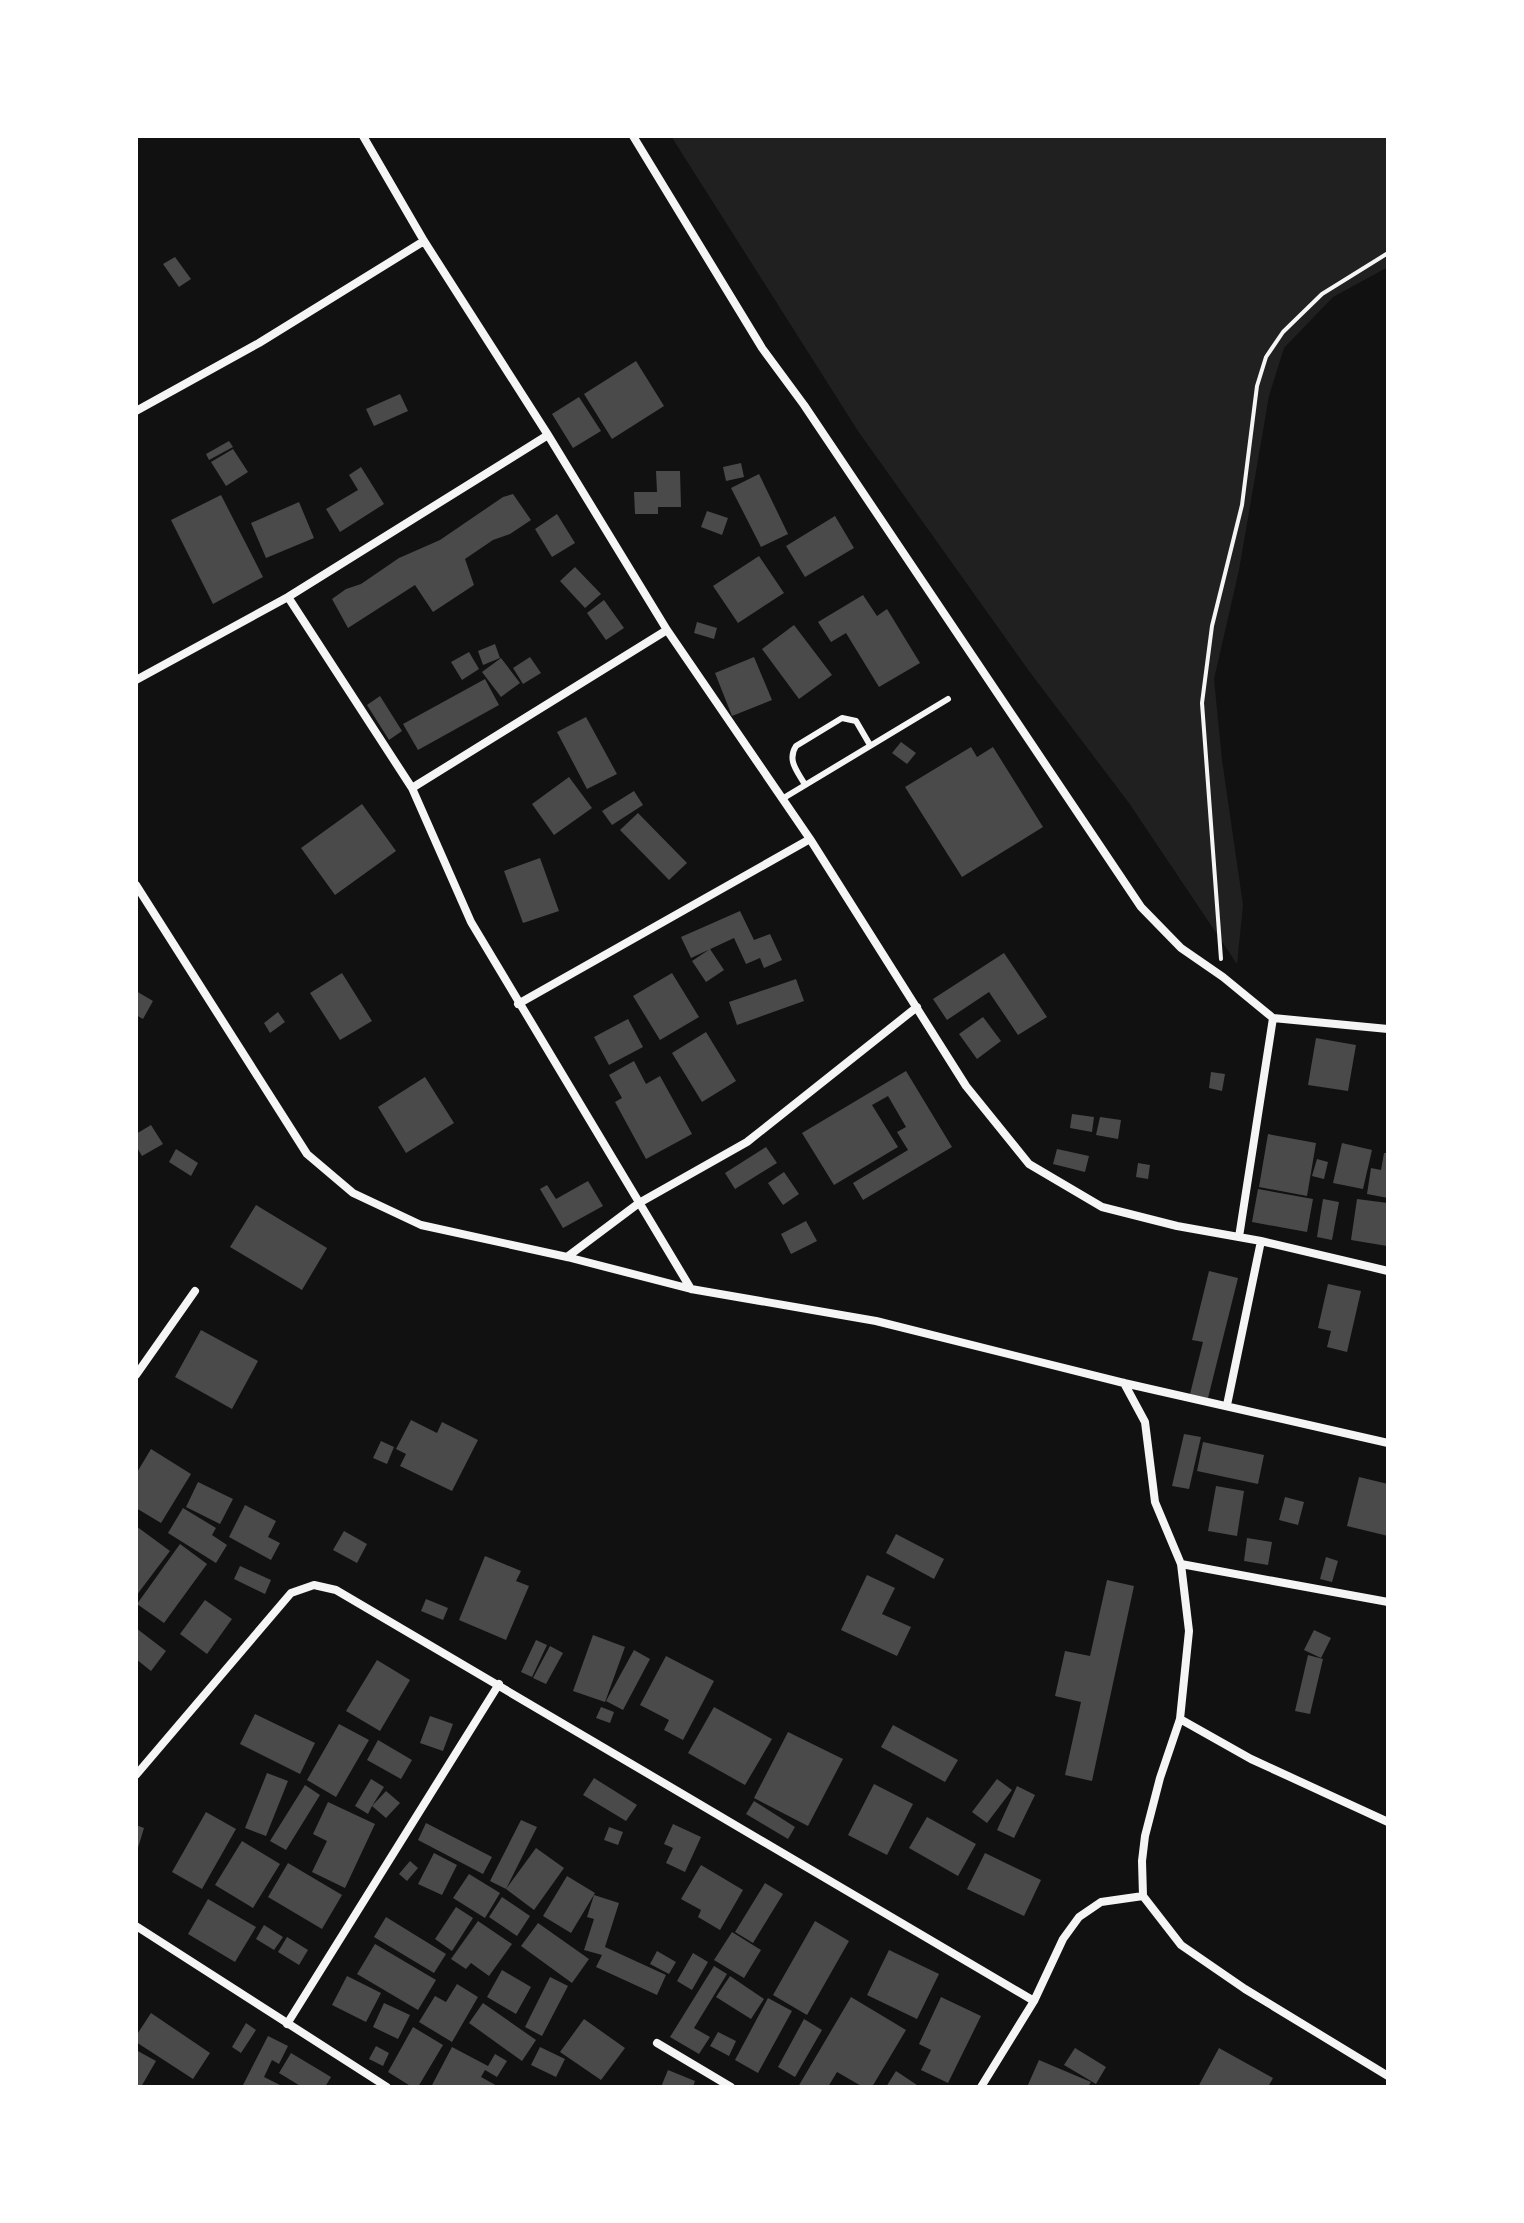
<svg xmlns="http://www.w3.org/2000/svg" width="1524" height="2223" font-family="Ubuntu,sans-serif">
<rect width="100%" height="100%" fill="#111"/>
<path fill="#202020" d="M671,136H1388V267L1333,297L1284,348L1269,396L1239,570L1214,679L1222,760L1243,905L1237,964L1129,803L1029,671L858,431Z"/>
<path fill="#4a4a4a" d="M175,257L191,279L179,287L163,264Z
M636,361L664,406L612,439L584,394Z
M400,394L408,411L374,426L366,409Z
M579,397L601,431L573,448L552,414Z
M229,441L233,447L209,460L206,454Z
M233,449L248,472L226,486L211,462Z
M741,463L744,477L726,481L723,467Z
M361,467L384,504L340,532L326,509L358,490L349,475Z
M656,471H680L681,507H658V514H635L634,492H657Z
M759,474L788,534L761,547L731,488Z
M513,494L531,520L510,534L493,540L465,559L474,585L433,612L415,585L348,628L332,599L346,589L361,584L399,558L440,540L503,497Z
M221,495L263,577L213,604L171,520Z
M299,502L314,538L266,558L251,523Z
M707,511L728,518L722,535L701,527Z
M557,514L575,543L552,557L535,529Z
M835,516L854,548L805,577L786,546Z
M759,556L784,593L738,623L713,586Z
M575,567L601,594L585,608L560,581Z
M863,595L877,616L887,609L920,663L879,687L846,633L831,642L818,622Z
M604,600L624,628L606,640L587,613Z
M697,622L717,628L714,639L694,633Z
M794,625L832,675L799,699L762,649Z
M495,644L500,658L483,665L478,651Z
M469,652L479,669L462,680L451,662Z
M530,657L541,673L523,684L513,668Z
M754,657L772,700L732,716L715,673Z
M501,658L520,683L501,697L482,672Z
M485,679L499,705L418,750L403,724Z
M380,696L402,731L389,740L367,705Z
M586,717L617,774L587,789L557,732Z
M901,742L916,753L907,764L892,753Z
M971,747L977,757L993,747L1043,827L962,877L905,787Z
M569,777L592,808L554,835L532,804Z
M634,791L643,805L612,825L602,811Z
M362,804L396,851L335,895L301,848Z
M638,813L687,863L669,880L620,830Z
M540,858L559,911L523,923L504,871Z
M740,911L754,940L770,934L782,960L764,968L760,958L746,964L734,938L691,958L681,937Z
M710,949L724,970L706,982L692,961Z
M1004,953L1047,1017L1018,1035L989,992L947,1020L933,999Z
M342,973L372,1021L340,1040L310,993Z
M672,973L699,1017L660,1040L633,996Z
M796,979L804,1001L737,1025L729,1002Z
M136,991L153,1001L143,1019L136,1015Z
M278,1012L285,1022L270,1033L264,1023Z
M983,1017L1001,1041L977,1059L959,1034Z
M628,1019L643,1047L609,1065L594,1037Z
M706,1032L736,1081L702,1102L672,1053Z
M1316,1038L1356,1045L1348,1091L1308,1085Z
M634,1061L646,1084L660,1076L692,1134L646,1159L615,1102L622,1098L609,1075Z
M906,1071L952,1147L863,1200L853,1183L908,1150L897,1132L906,1127L888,1096L872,1105L898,1147L834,1185L802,1133Z
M1211,1072L1225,1074L1222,1091L1209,1088Z
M425,1077L454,1123L406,1153L378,1107Z
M1072,1114L1094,1117L1092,1132L1070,1128Z
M1100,1117L1121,1120L1118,1139L1096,1135Z
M151,1125L163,1144L142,1156L136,1146V1134Z
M1268,1134L1316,1143L1307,1196L1259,1187Z
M1342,1143L1372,1150L1363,1189L1333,1183Z
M766,1147L777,1163L735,1189L725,1173Z
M176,1149L198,1163L191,1176L169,1162Z
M1057,1149L1089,1156L1085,1172L1053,1164Z
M1384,1153H1388V1198L1367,1194L1371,1168L1381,1170Z
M1317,1159L1328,1162L1324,1179L1312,1176Z
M1138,1163L1150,1165L1148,1179L1136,1177Z
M784,1172L799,1194L783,1205L768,1183Z
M588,1181L603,1206L563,1228L540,1189L547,1185L556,1199Z
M1258,1189L1313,1199L1307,1232L1252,1222Z
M1323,1199L1339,1202L1332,1240L1317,1237Z
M1357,1199L1388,1203L1387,1246L1351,1240Z
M256,1205L327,1248L302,1290L230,1247Z
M806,1221L817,1241L791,1254L781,1234Z
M1209,1271L1238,1278L1208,1398L1190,1394L1203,1342L1192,1340Z
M1328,1284L1361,1291L1347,1352L1327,1347L1331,1331L1318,1328Z
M201,1330L258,1361L232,1409L175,1377Z
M411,1420L437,1433L442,1422L478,1440L452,1491L400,1466L406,1454L396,1449Z
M1184,1434L1201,1437L1189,1489L1172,1486Z
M381,1441L394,1447L387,1464L373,1458Z
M1203,1442L1264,1455L1258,1484L1197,1471Z
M151,1449L191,1474L161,1523L136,1508V1474Z
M1359,1477L1388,1484V1536L1347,1526Z
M198,1482L233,1499L220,1524L186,1507Z
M1216,1486L1244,1491L1237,1536L1208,1531Z
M1285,1497L1304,1502L1298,1525L1279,1520Z
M245,1505L276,1521L268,1537L280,1543L271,1560L229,1537Z
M183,1508L216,1528L212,1535L227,1545L216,1563L168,1533Z
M136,1526L170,1551L136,1596Z
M344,1531L367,1544L357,1563L333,1550Z
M896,1534L944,1559L934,1579L886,1553Z
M1247,1538L1272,1542L1268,1565L1244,1561Z
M180,1544L207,1564L164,1623L137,1604Z
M485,1556L521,1571L516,1581L529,1586L506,1640L459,1620Z
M1326,1557L1338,1561L1332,1582L1320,1579Z
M240,1566L271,1580L265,1594L234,1579Z
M867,1575L895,1588L882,1614L911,1627L897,1656L841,1630Z
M1107,1580L1134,1586L1092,1781L1065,1775L1081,1702L1055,1696L1065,1651L1090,1656Z
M426,1599L448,1608L443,1620L421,1611Z
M205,1600L232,1619L207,1654L180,1634Z
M136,1628L166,1651L151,1671L136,1659Z
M1314,1630L1331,1638L1321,1658L1304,1650Z
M593,1635L625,1647L605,1702L573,1691Z
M536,1640L547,1645L532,1677L521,1672Z
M550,1646L563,1653L546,1684L533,1678Z
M634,1650L650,1659L623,1710L606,1701Z
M1308,1655L1323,1659L1310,1714L1295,1711Z
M666,1656L714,1681L683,1740L664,1730L669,1720L640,1705Z
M377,1660L410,1680L380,1731L346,1711Z
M601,1707L614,1712L610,1723L596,1718Z
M714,1707L772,1739L745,1785L688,1753Z
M255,1714L315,1743L300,1774L240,1744Z
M430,1716L453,1724L443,1751L420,1743Z
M339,1724L369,1740L336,1797L307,1780Z
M893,1725L958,1760L945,1782L881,1747Z
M788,1732L843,1759L808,1826L754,1798Z
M378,1740L412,1760L401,1779L367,1760Z
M267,1773L288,1781L266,1836L245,1828Z
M594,1778L637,1805L626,1821L583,1795Z
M371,1779L384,1787L372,1806L386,1791L400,1803L386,1818L372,1806L368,1814L355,1806Z
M997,1779L1012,1790L987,1823L972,1812Z
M874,1784L913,1804L887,1855L848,1835Z
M305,1785L320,1795L286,1850L270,1841Z
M1017,1786L1035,1795L1014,1838L997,1830Z
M754,1801L795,1827L788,1839L746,1814Z
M328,1802L375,1824L345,1888L312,1872L327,1841L313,1834Z
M206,1812L236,1829L202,1889L172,1872Z
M927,1817L976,1844L958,1876L909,1848Z
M521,1820L537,1827L506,1889L536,1848L564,1868L534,1910L506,1889L490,1881Z
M426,1823L492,1857L483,1874L418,1840Z
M673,1824L701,1837L685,1872L666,1863L673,1848L664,1844Z
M136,1825L144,1828L137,1851H136Z
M609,1827L623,1832L618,1845L604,1840Z
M242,1841L280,1864L253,1908L215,1885Z
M434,1853L457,1865L442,1895L418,1884Z
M985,1853L1041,1880L1024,1916L967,1889Z
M410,1861L418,1868L407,1881L399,1874Z
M288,1863L342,1895L322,1929L268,1897Z
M701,1865L743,1890L720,1930L698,1917L701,1910L681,1899Z
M469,1874L500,1893L485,1918L453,1898Z
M567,1876L595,1893L571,1933L543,1916Z
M765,1883L783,1894L753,1943L735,1932Z
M594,1895L619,1903L605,1947L666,1975L657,1995L596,1967L602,1955L584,1950L594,1919L587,1917Z
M502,1897L530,1916L517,1936L489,1917Z
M208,1899L256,1927L235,1962L188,1934Z
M456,1907L473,1918L452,1951L435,1939Z
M386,1917L446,1954L434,1973L374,1937Z
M478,1921L512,1944L489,1976L471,1963L466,1969L451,1959Z
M815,1921L849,1941L807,2015L773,1995Z
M538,1923L589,1959L572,1983L521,1946Z
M264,1925L283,1937L274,1950L256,1939Z
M732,1932L761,1950L744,1978L714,1960Z
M287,1937L308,1950L299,1965L278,1952Z
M375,1944L436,1980L418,2010L357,1974Z
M889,1950L939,1974L917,2019L867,1995Z
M657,1951L676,1962L669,1974L650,1964Z
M693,1953L708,1962L692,1990L677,1981Z
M714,1966L727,1974L694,2028L710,2037L699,2054L670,2037Z
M502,1970L531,1987L516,2014L487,1997Z
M347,1976L381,1993L366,2022L332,2005Z
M730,1976L764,1999L751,2019L716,1997Z
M550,1977L568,1986L542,2036L525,2027Z
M457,1984L478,1997L452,2042L419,2022L435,1996L446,2002Z
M851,1997L906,2030L872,2087H863L837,2072L828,2087H798Z
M941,1997L981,2016L948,2083L921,2070L931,2050L919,2044Z
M768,1998L792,2011L758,2073L735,2060Z
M384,2003L410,2015L398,2039L373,2027Z
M483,2003L536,2040L522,2061L469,2023Z
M151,2013L210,2053L193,2079L136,2042V2036Z
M584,2019L625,2048L601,2080L560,2052Z
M804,2019L822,2030L795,2077L778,2067Z
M246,2023L256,2030L241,2053L232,2047Z
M413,2027L443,2045L418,2087H412L388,2072Z
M718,2032L736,2041L729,2056L710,2046Z
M268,2036L288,2046L279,2064L272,2060L264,2077L284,2087H242Z
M376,2046L389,2053L383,2066L369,2059Z
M452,2047L488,2066L495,2054L507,2061L497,2077L485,2070L481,2077L499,2087H431Z
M540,2047L565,2059L556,2077L531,2065Z
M1075,2048L1106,2067L1096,2084L1064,2065Z
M1219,2048L1273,2078L1268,2087H1198Z
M136,2050L156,2061L141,2087H136Z
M291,2053L331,2077L325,2087H302L279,2073Z
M1039,2060L1091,2082L1088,2087H1027Z
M668,2070L695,2081L693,2087H661Z
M896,2071L920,2087H886Z"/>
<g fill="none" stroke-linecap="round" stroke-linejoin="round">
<path stroke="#f5f5f5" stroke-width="4" d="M1221,959L1202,703L1212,626L1242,505L1257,386L1266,357L1283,332L1322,294L1388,253"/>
<path stroke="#f5f5f5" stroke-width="6" d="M804,783C797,771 787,760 796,746L842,718L856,721L870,745
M782,799L948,699"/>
<path stroke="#f5f5f5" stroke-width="8" d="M363,136L424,241L548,435L667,630L810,839L966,1086L1029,1164L1102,1207L1177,1226L1261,1241L1388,1271
M633,136L762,348L804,405L1141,907L1181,948L1223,977L1273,1018L1388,1029
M136,411L259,343L424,241
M288,597L412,788L471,922L691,1289
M136,680L288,597L548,435
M412,788L667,630
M136,885L307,1154L353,1193L421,1225L567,1257L691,1289L876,1321L1124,1383L1388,1443
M518,1004L810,839
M1239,1237L1273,1018
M567,1257L639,1203L747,1142L917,1007
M136,1375L195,1291
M1124,1383L1145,1422L1155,1502L1181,1564L1189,1631L1180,1719L1160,1778L1145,1836L1142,1861L1143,1896L1181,1945L1245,1989L1388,2076
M1227,1405L1261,1241
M1181,1564L1388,1602
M1180,1719L1251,1759L1388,1822
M136,1775L291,1593L314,1585L336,1590L1034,2001
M136,1926L387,2087
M287,2024L499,1684
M657,2043L731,2087
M981,2087L1034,2001L1063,1939L1079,1917L1101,1902L1143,1896"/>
</g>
<rect width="1524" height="2223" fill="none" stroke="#ffffff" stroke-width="276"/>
</svg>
